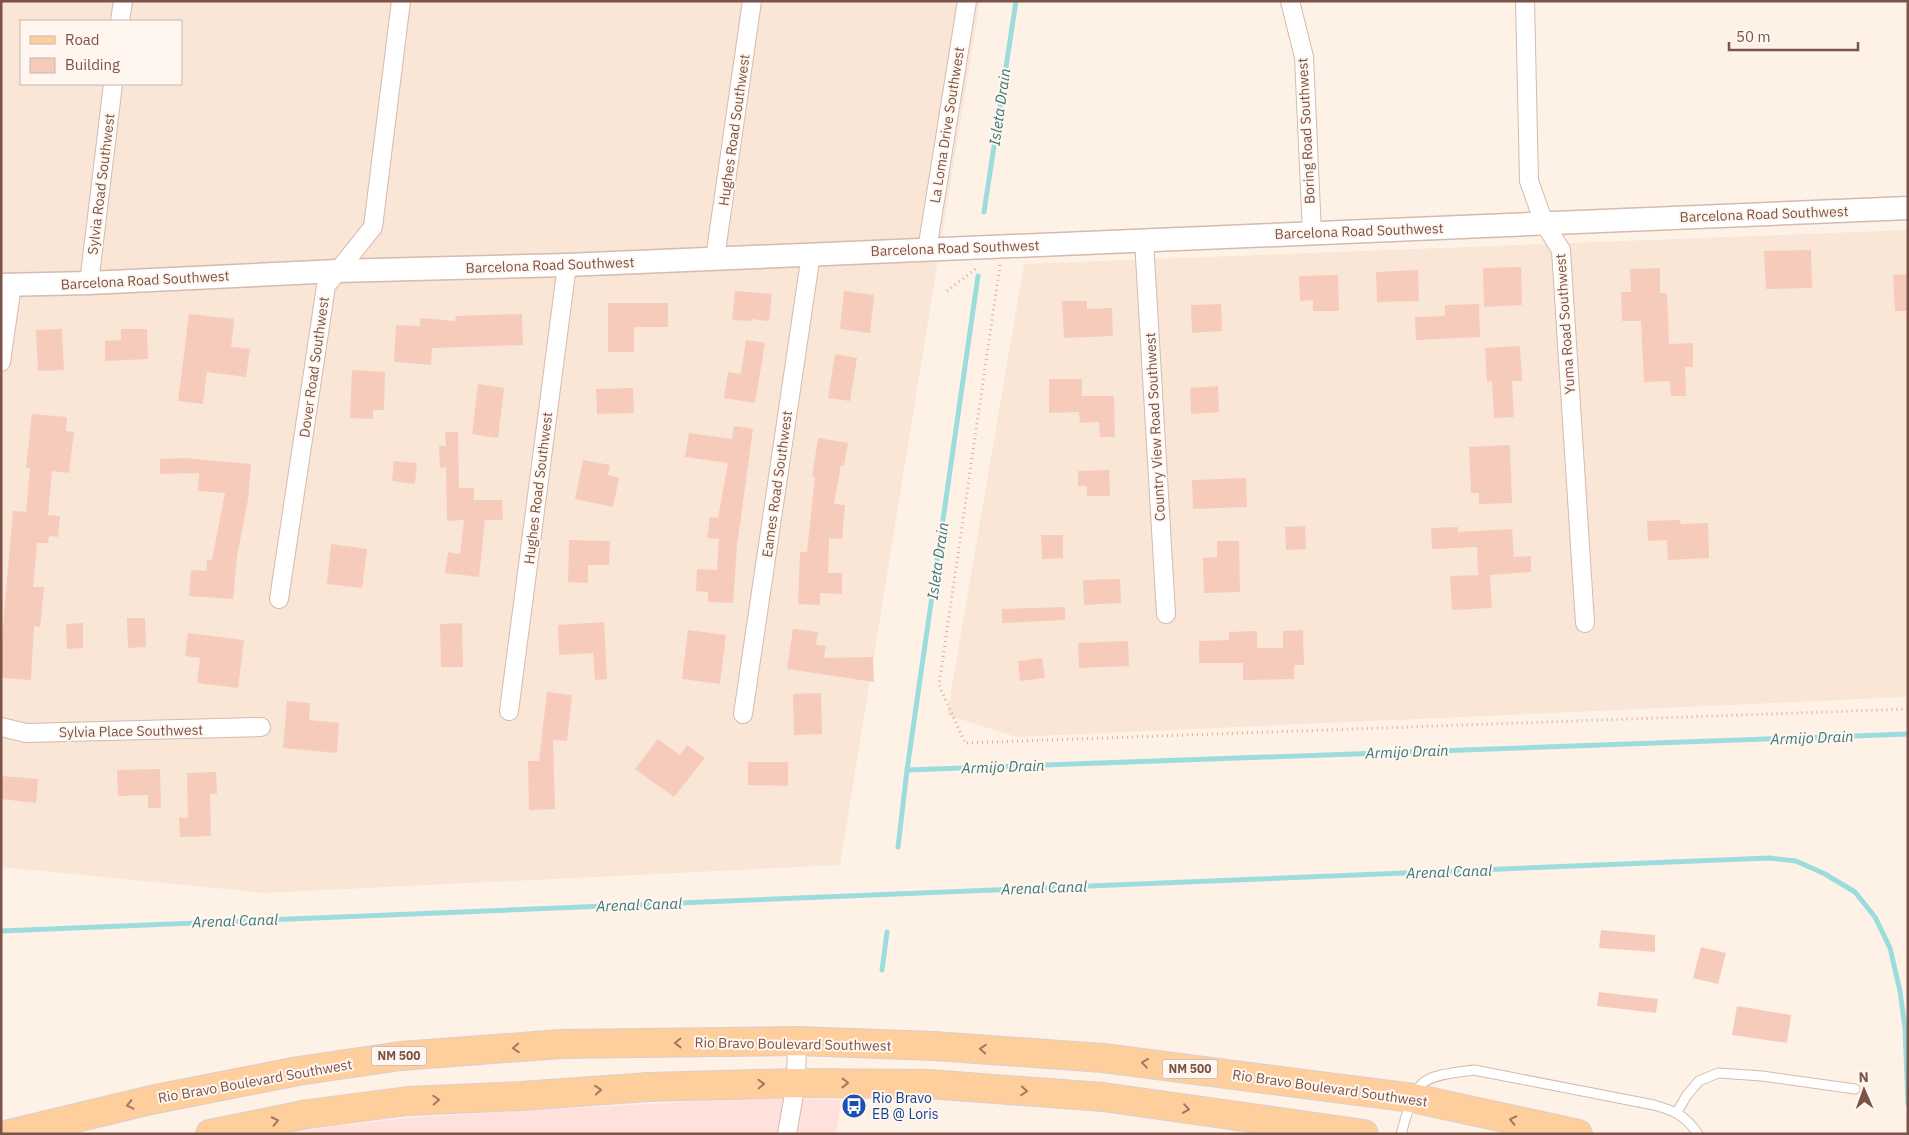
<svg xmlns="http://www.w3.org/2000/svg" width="1909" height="1135" font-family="'IBM Plex Sans',sans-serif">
<rect width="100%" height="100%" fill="#fef2e7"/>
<path fill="#f9e6d7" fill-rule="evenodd" d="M1,1H980L840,865L265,893L1,867ZM21,21H181V84H21Z
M1908,230V697L1016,737L947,715L1024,264Z"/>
<path fill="#ffe0da" d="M757,1098L841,1100L836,1134H293L319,1128L416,1117Z"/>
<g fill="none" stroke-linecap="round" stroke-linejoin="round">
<path stroke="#9ddcde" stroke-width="5" d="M984,212L1016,1
M907,770L1908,734
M898,847L907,770L978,276
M1,931L1769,858L1796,861L1825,874L1855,892L1875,917L1890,948L1900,991L1905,1028L1908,1104
M882,970L887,932"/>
</g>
<path fill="#f7cbbb" d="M1811,250L1812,288L1766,289L1764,251Z
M1521,267L1522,305L1484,307L1483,268Z
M1660,268V293H1667L1669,344L1693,343V367H1685L1686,396H1671L1670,381L1644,382L1641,321H1622L1621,292H1631L1630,269Z
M1418,270L1419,301L1377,302L1376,272Z
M1908,274V311H1895L1893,275Z
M1338,275L1339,311H1313V300L1300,301L1299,276Z
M735,291L772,294L769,321L751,319V321L732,320Z
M844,291L874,295L870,333L840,329Z
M1062,301H1087V309L1112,308L1113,336L1064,338Z
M608,303H668V327H634V352H608Z
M1221,304L1222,331L1192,333L1191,305Z
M1479,304L1480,337L1416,340L1415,317L1445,316V305Z
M189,314L234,319L231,347L250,349L246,377L207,372L203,404L178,401Z
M522,314L523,345L432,348L431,365L394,362L396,325L420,326V318L456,321L455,316Z
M62,329L64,370L38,371L36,330Z
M121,329H147L148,359L105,361V341L121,340Z
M746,340L765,343L755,403L724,398L728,372L741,374Z
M1520,346L1522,381H1512L1514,417L1494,418L1492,381L1487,382L1485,348Z
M835,354L857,358L850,401L828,398Z
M352,370L385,372L384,410H373V419L350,418Z
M1049,379H1082V396H1114L1115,437H1100L1099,422L1080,423L1079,412L1049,413Z
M478,384L504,388L498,438L472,434Z
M1218,386L1219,412L1191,414L1190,388Z
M633,388L634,413L597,414L596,389Z
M32,414L67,417L66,431L74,432L69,473L52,471L48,515L60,516L58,537L49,536L48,543H37L33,587H44L40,627L34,626L31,680L1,678V648L13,511L26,512L30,468H26Z
M734,426L753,429L737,546L733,603L708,602V592L696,591L697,569L717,570L719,539L707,538L710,517L718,518L728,463L685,457L689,433L732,439Z
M445,432H458L459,488H474V500H502L503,520H485L479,577L445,573L448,552L460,554L464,520L447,521L446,467L440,468L439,446H446Z
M818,438L848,443L844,466L841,465L834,504L845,505L842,539L829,538L828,573H842V594L820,593V605L798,604L800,552H807L815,477H812Z
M1510,445L1512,503L1479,504V493H1471L1469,447Z
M184,458L251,464L248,500L237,556L233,599L189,596L191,570L206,571L207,560H212L225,493L198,491L199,473L160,474V459Z
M583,460L610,465L608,475L619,478L613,507L575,499Z
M394,461L417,463L415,484L392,481Z
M1109,470L1110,496H1087V486H1078V471Z
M1246,478L1247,507L1193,509L1192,480Z
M1680,520L1681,524L1708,523L1709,558L1668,560L1667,540L1648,541L1647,521Z
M1305,526L1306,549L1286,550L1285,527Z
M1458,527V532L1512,529L1514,557L1531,556V572L1490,575L1492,608L1452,610L1450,576L1478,575L1477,547L1432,549L1431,528Z
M1041,535H1063V558L1042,559Z
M569,540L610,541L609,565H588V583L568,582Z
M1217,541H1239L1240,592L1204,593L1203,558L1217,557Z
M331,544L367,549L362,588L327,584Z
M1120,579L1121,603L1084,605L1083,580Z
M1065,607V620L1002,623V609Z
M127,618H145L146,647L128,648Z
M604,622L607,679L595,680L593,653L559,655L558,625Z
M83,623V648L67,649L66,624Z
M462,623L463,667H441L440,624Z
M793,629L818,632L816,645L826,646L824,658L873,657L874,682L787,669Z
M688,630L726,635L720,684L682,679Z
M1303,630L1304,665H1294V679L1243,680V663H1199V641L1229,640V632L1257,631V648H1283V631Z
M188,633L244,640L238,688L197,683L200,658L185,656Z
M1128,641L1129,666L1079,668L1078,643Z
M1042,658L1045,678L1020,681L1018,661Z
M547,692L572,695L567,741L553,740L555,809L529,810L528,761H539Z
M821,693L822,734L794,735L793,694Z
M287,701L310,703L309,720L339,723L337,753L283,748Z
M658,739L680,755L687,745L705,758L674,797L635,769Z
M748,762H788V786L748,785Z
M160,769L161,808H148V795L118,796L117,770Z
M216,772L217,794H210L211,836L180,837L179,818H188L187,773Z
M1,776L38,779L36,803L1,799Z
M1601,930L1655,935V952L1599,948Z
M1701,947L1726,953L1718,984L1693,978Z
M1599,992L1658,999L1656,1013L1597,1006Z
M1737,1006L1791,1015L1787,1043L1732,1035Z"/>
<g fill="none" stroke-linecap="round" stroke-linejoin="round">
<defs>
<path id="service" d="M1677,1112L1687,1095L1699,1081L1718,1073L1762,1076L1855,1089
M1401,1134C1406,1118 1410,1096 1422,1084C1431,1074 1460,1072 1474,1070L1654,1105C1675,1111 1685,1115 1698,1134"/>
<path id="minor" d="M1290,1L1304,57L1312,233
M1525,1L1529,181L1544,223L1561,250L1585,623
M120,21L123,1
M1144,240L1166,614
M927,250L967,1
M715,258L752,1
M89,283L113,84
M1,362L12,285
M279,599L326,286L373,227L401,1
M509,711L567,265
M743,714L811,254
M1,727L26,733L261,727
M787,1134L796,1083L797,1041"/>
<path id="tertiary" d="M1,285L89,283L337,271L567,265L1908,208"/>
<path id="primary" d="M9,1134L151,1100L298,1071L401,1056L561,1044L797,1041L934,1046L1103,1058L1413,1098L1578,1134
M210,1134L308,1114L408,1101L521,1096L649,1087L796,1083L928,1084L1103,1097L1364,1134"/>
</defs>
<use href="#service" stroke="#d5baad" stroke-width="11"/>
<use href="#minor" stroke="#d5baad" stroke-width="20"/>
<use href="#tertiary" stroke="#d5baad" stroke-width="25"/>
<use href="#primary" stroke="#dacfcc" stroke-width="30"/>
<path stroke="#dcae9e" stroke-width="3" stroke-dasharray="1 4" stroke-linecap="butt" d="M1000,265L939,685L965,743L1908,709
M947,291L978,267"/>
<use href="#service" stroke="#fff" stroke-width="9"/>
<use href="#minor" stroke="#fff" stroke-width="18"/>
<use href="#tertiary" stroke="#fff" stroke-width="22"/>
<use href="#primary" stroke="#ffce9d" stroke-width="28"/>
</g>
<defs><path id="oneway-chevron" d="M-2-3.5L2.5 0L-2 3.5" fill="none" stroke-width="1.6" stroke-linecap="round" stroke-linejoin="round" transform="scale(1.25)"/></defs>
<g stroke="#a37862">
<use href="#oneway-chevron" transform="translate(678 1043) rotate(179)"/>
<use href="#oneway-chevron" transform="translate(516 1048) rotate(176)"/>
<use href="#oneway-chevron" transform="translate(983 1049) rotate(-176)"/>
<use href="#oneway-chevron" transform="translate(1145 1063) rotate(-173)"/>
<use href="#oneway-chevron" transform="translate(845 1083) rotate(1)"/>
<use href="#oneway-chevron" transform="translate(761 1084) rotate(-2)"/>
<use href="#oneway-chevron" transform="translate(598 1090) rotate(-4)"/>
<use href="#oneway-chevron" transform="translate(1024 1091) rotate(4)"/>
<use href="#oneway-chevron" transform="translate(436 1100) rotate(-3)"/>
<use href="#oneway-chevron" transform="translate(130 1105) rotate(167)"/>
<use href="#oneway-chevron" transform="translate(1186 1109) rotate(8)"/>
<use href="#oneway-chevron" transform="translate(1513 1120) rotate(-168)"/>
<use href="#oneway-chevron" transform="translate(275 1121) rotate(-12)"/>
</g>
<defs>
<symbol id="bus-disc" viewBox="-11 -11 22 22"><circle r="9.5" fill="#1a4fb4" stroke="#fff7ef"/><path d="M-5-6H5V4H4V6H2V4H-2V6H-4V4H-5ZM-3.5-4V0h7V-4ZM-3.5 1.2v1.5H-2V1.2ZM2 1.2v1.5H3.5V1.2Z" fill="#fff"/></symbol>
</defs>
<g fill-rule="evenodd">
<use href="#bus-disc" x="840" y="1092" width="28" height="28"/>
</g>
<g text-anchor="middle" stroke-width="4" stroke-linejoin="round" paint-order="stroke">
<g fill="#fff7ef" stroke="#a3847a" stroke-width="1">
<rect x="371.5" y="1046.5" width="55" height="19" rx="4"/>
<rect x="1162.5" y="1059.5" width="55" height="19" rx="4"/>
</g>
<g font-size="12" font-weight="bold" fill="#7b5348">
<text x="399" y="1060">NM 500</text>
<text x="1190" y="1073">NM 500</text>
</g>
<g font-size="14" fill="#7b5348" stroke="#fff7ef">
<text transform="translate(947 125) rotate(-81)" y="5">La Loma Drive Southwest</text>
<text transform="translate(734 130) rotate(-82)" y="5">Hughes Road Southwest</text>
<text transform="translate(1306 131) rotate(-93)" y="5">Boring Road Southwest</text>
<text transform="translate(101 184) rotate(-83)" y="5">Sylvia Road Southwest</text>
<text transform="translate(1764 214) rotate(-2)" y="5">Barcelona Road Southwest</text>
<text transform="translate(1359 231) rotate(-2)" y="5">Barcelona Road Southwest</text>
<text transform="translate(955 248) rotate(-2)" y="5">Barcelona Road Southwest</text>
<text transform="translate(550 265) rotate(-2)" y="5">Barcelona Road Southwest</text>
<text transform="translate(145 280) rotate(-3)" y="5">Barcelona Road Southwest</text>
<text transform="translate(1565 324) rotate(-94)" y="5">Yuma Road Southwest</text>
<text transform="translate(314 367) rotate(-82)" y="5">Dover Road Southwest</text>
<text transform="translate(1155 427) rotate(-93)" y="5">Country View Road Southwest</text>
<text transform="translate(777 484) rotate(-82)" y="5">Eames Road Southwest</text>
<text transform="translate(538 488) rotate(-83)" y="5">Hughes Road Southwest</text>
<text transform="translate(131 731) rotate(-1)" y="5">Sylvia Place Southwest</text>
<text transform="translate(793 1044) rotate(1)" y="5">Rio Bravo Boulevard Southwest</text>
<text transform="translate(255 1081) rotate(-10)" y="5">Rio Bravo Boulevard Southwest</text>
<text transform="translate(1330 1088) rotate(8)" y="5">Rio Bravo Boulevard Southwest</text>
</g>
<g font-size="14" fill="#164399" stroke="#fff7ef" text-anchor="start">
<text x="872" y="1103">Rio Bravo<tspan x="872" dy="16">EB @ Loris</tspan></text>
</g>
<g font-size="15" font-style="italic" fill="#37787a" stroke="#fff7ef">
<text transform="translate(1000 107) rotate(-82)" y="5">Isleta Drain</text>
<text transform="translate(938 561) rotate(-82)" y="5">Isleta Drain</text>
<text transform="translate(1812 738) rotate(-2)" y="5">Armijo Drain</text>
<text transform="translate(1407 752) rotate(-2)" y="5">Armijo Drain</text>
<text transform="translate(1003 767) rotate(-2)" y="5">Armijo Drain</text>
<text transform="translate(1449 872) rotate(-2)" y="5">Arenal Canal</text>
<text transform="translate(1044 888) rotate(-2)" y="5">Arenal Canal</text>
<text transform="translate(639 905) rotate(-2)" y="5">Arenal Canal</text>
<text transform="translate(235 921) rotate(-2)" y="5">Arenal Canal</text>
</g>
</g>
<rect width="1909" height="1135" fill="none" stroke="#7b5348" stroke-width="5"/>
<rect x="20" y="20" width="162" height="65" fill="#fff7ef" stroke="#cab5ac"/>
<rect x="30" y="36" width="25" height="8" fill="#ffce9d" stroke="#cab5ac"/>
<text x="65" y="45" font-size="15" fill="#7b5348">Road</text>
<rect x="30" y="58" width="25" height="15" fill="#f7cbbb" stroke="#cab5ac"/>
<text x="65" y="70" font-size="15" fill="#7b5348">Building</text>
<g transform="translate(1864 1090) rotate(358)" stroke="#fff7ef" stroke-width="4" paint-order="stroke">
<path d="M0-4L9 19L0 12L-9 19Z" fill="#7b5348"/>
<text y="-8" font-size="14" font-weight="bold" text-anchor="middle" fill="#7b5348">N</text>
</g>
<path d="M1729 42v8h129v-8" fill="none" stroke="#7b5348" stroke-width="2.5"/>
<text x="1736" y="42" font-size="15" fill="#7b5348" stroke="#fff7ef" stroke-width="4" paint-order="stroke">50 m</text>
</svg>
